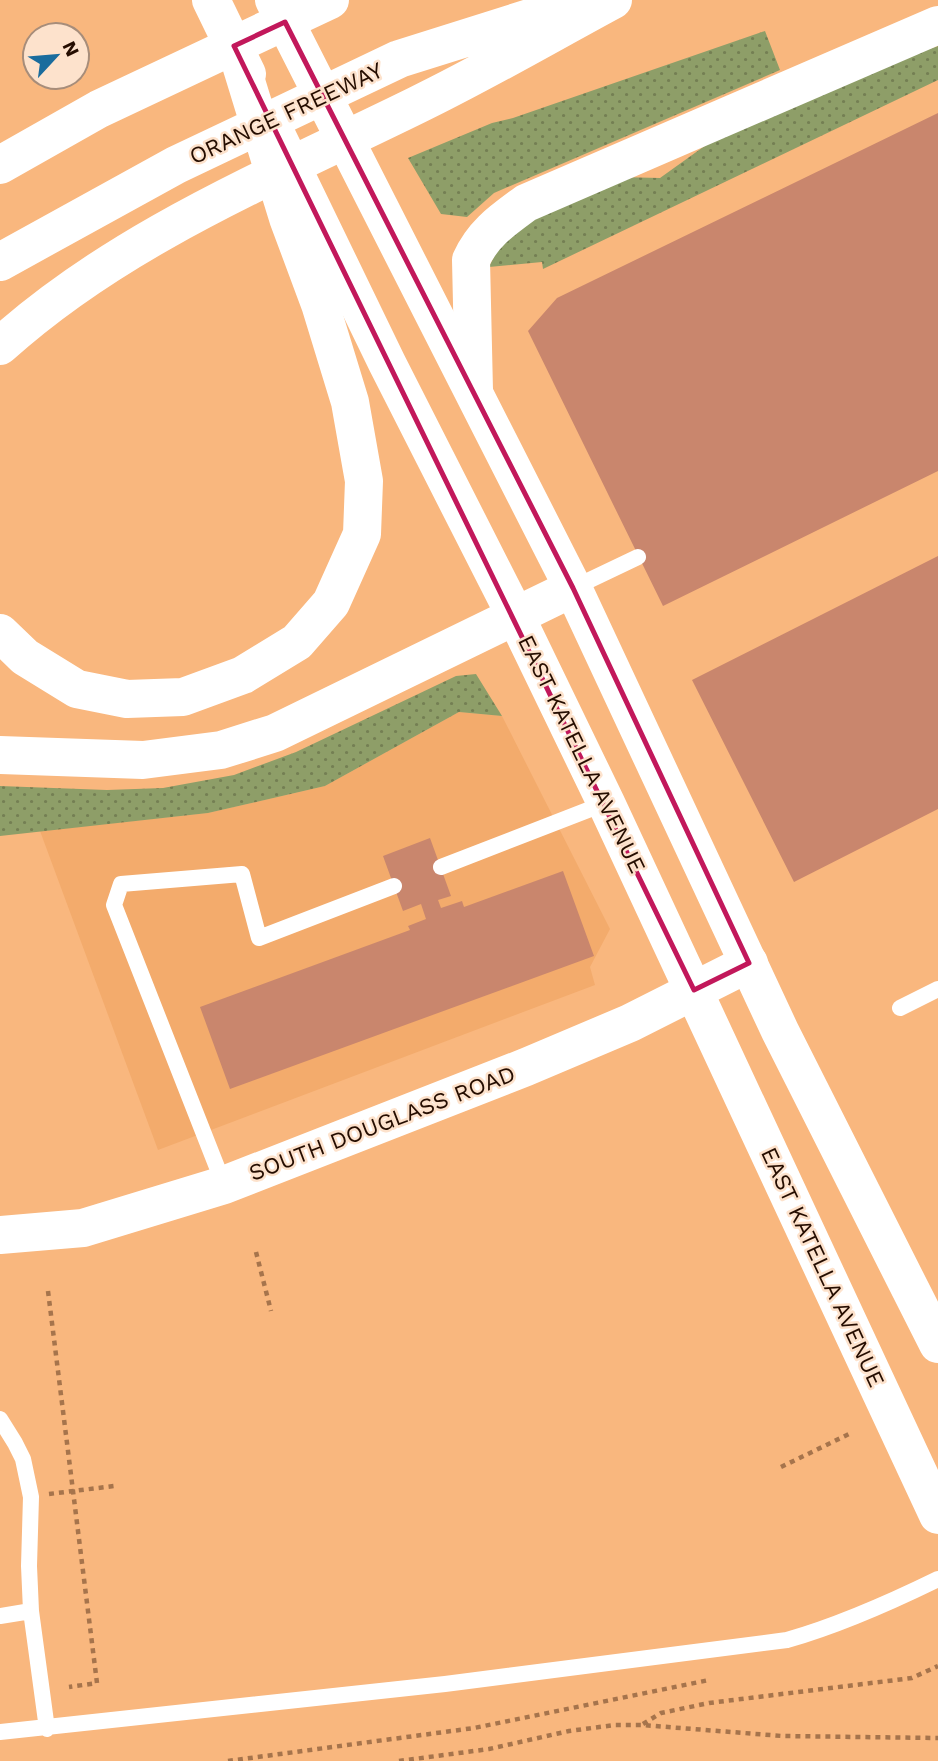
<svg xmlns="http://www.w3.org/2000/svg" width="938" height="1761" font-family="'Work Sans',sans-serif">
<defs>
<pattern id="grass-dots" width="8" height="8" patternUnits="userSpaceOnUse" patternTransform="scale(1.75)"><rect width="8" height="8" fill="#8e9e68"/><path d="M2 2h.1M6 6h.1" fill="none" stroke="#747f53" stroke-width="1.8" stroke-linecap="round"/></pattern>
</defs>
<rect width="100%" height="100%" fill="#f9b77e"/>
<path fill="#f3ab6c" d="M459,712L502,716L610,929L590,967L595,985L158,1150L40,831L208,813L325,786Z"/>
<path fill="url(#grass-dots)" d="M765,31L780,70L494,193L467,217L441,214L408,158L492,123L513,118Z
M938,46V80L543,269L542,262L489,267L502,240L543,208L619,177L660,178L713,140L885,64Z
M476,674L502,716L459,712L325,786L208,813L0,836V786L107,790L163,788L234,775L296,752L456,676Z"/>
<path fill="#c9866d" d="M938,113V471L663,606L528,331L557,298Z
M938,556V809L794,882L692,680Z
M430,838L451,896L438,900L441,908L462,901L464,907L563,871L594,956L230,1089L200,1007L410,930L408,926L426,919L421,904L403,911L383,856Z"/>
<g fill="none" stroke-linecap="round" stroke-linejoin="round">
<path stroke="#a6744c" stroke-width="4.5" stroke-dasharray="5 5" stroke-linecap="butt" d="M256,1252L271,1311
M48,1291L97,1683L69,1687
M781,1467L849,1434
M49,1494L114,1486
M643,1724L661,1713L709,1703L912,1678L938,1666
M228,1761L474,1728L709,1680
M399,1761L489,1749L569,1731L615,1725H642L782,1736L938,1738"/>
<path stroke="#fff" stroke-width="16" d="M573,588L638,557
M441,867L606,803
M900,1008L938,989
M224,1185L114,905L121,884L242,874L259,938L394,886
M0,1419L15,1443L23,1459L31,1497L29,1566L31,1611L0,1616
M31,1611L47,1729
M0,1732L445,1684L787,1640C840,1625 889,1603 938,1579"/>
<path stroke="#fff" stroke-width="38" d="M0,1235L83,1228L224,1185L526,1067L630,1023L749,963"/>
<path stroke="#fff" stroke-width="38" d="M211,0L247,74
M274,0L573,588L780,1031L938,1344
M276,134L387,363L515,615L606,803L938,1515"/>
<path stroke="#fff" stroke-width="38" d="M0,165L99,109L330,0
M0,262L176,165L399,59L561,8
M0,346C121,237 273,176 417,105C483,73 548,35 613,0
M474,391L471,260C483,233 503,220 526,203L938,25
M0,633L25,657L77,689L127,699L183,697L243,675L297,642L331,603L362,534L364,481L350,402L320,304L288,218L238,55
M0,755L143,760L221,750L275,733L573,588"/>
</g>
<path fill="none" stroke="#c2185b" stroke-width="5" stroke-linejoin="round" d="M285,22L573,588L749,963L694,990L234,46Z"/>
<g text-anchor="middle" stroke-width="5" stroke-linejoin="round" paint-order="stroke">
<g font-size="23" fill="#250d00" stroke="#fde2cc">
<text transform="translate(286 113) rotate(-25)" y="8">ORANGE FREEWAY</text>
<text transform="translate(582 754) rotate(64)" y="8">EAST KATELLA AVENUE</text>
<text transform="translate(382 1123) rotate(-21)" y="8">SOUTH DOUGLASS ROAD</text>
<text transform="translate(823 1267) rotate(65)" y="8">EAST KATELLA AVENUE</text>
</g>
</g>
<g transform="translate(56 56) rotate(64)"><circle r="33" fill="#fde2cc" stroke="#a78d7a" stroke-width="2"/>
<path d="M0-5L12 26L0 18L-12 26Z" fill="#1a6c9d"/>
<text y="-10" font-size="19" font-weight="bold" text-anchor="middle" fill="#250d00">N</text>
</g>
</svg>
